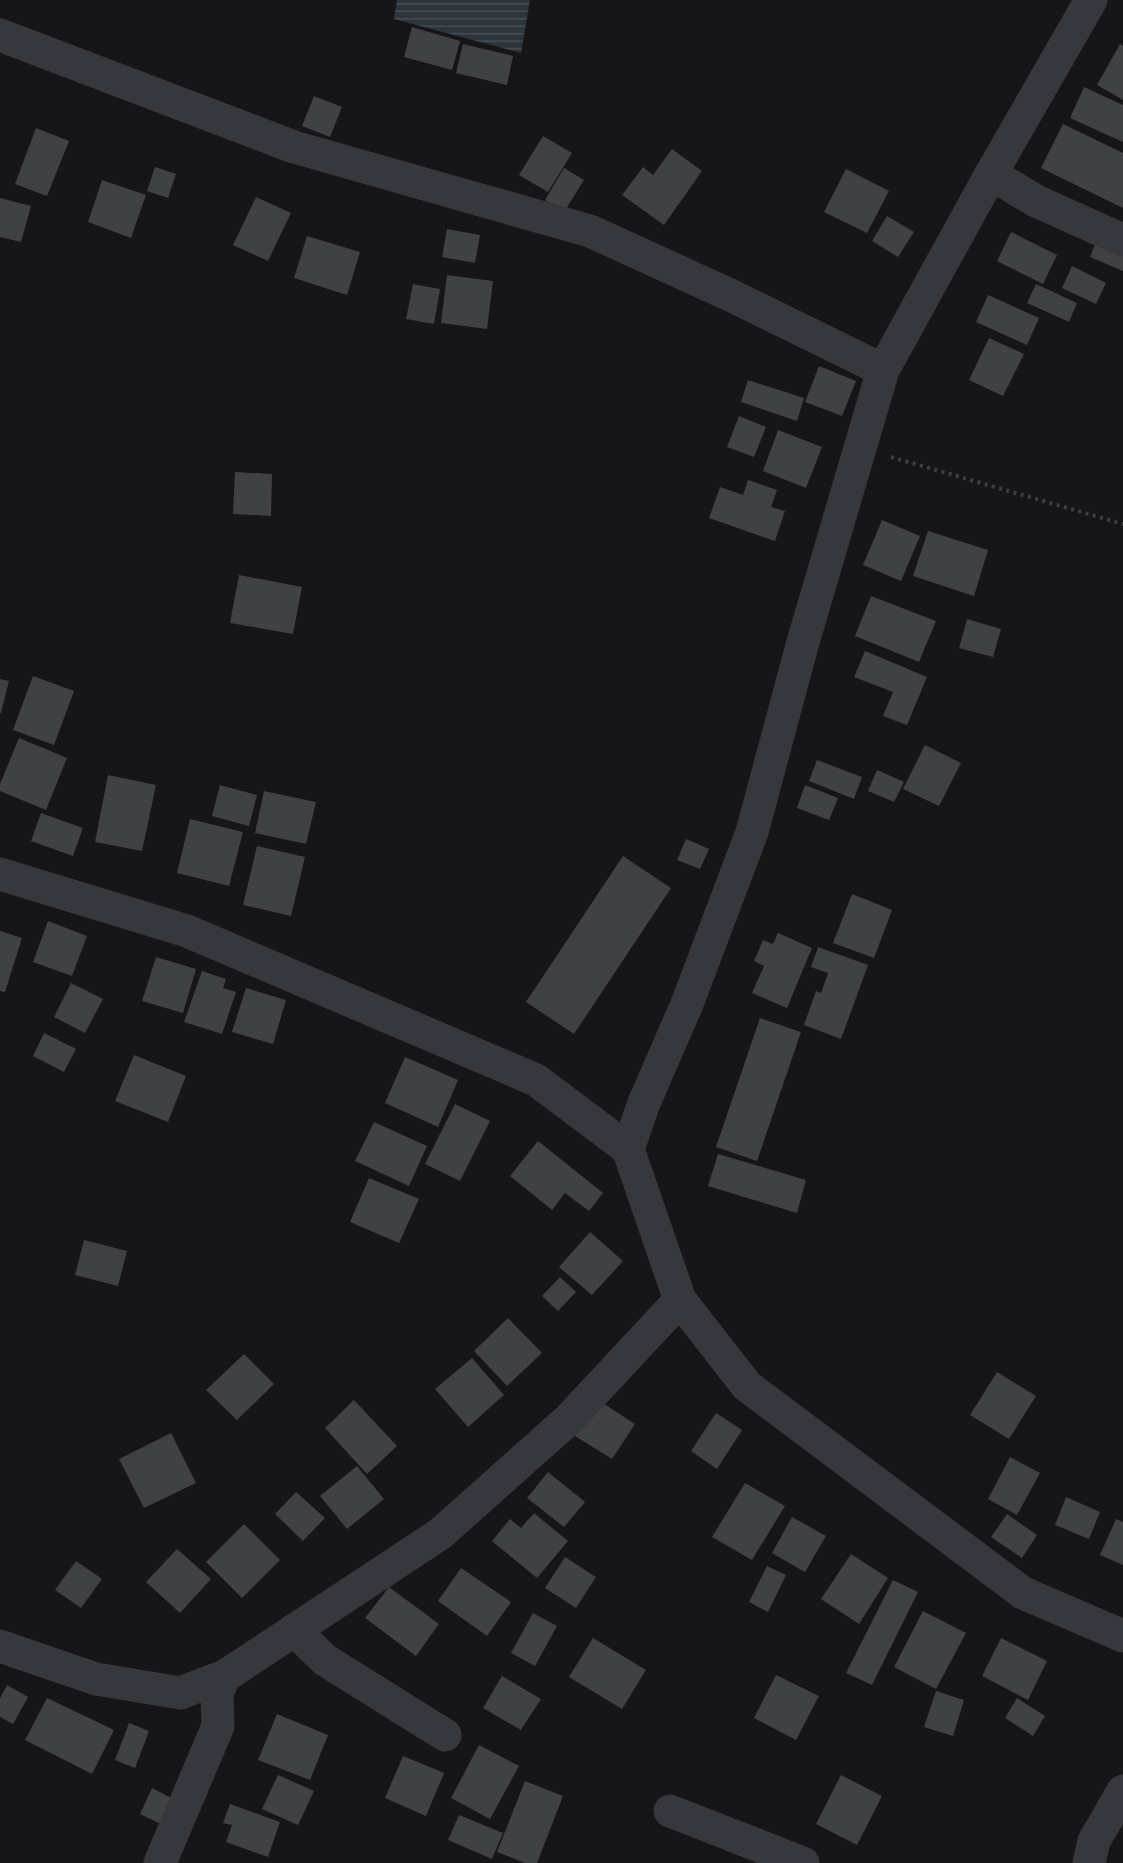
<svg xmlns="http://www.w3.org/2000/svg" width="1123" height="1863" font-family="'Space Grotesk',sans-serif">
<defs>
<pattern id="water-rules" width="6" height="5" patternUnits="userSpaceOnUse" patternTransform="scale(1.5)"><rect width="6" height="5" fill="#2c353c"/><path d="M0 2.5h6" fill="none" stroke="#485056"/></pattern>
</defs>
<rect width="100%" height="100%" fill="#161618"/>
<path fill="url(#water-rules)" d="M397,0H530L521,53L394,19Z"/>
<path fill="#404145" d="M412,27L460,41L452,70L404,57Z
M463,44L513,56L507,85L456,73Z
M1120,44L1123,46V100L1097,85Z
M1084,87L1123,105V142L1070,118Z
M314,96L342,107L330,137L302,126Z
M1063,124L1123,153V208L1041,168Z
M36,128L69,141L47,196L15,184Z
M543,136L572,153L548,192L519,175Z
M672,149L702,171L664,225L622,195L643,167L653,175Z
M155,167L176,174L168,198L147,191Z
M564,168L584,180L564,212L545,200Z
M846,169L889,191L867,233L824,212Z
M102,180L146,195L131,238L88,222Z
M256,197L291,213L268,261L233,245Z
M0,198L31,206L21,242L0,237Z
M887,216L914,232L898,257L872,241Z
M447,229L480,235L475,263L442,257Z
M1011,232L1057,255L1043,284L997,261Z
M307,236L360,252L347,295L294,278Z
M1097,239L1123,251V271L1090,257Z
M1072,266L1106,283L1096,304L1062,288Z
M447,275L493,281L487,329L441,323Z
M413,284L440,289L434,324L406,319Z
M1036,284L1077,303L1069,322L1027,303Z
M988,295L1039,318L1027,345L976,322Z
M989,338L1024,354L1003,396L969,380Z
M819,366L856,381L842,416L805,402Z
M748,380L804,398L797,421L741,402Z
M739,416L766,427L754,457L727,447Z
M778,430L822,447L806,488L763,471Z
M235,472L272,474L271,516L233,514Z
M748,480L777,490L771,507L785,511L775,541L709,518L720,487L743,495Z
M882,520L920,536L901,581L863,565Z
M928,531L988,550L974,596L913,576Z
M239,575L302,587L293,634L230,623Z
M871,596L936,621L919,662L855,636Z
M967,619L1001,629L993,657L959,648Z
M865,651L927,677L907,725L883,716L893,692L854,677Z
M33,676L74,691L54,745L13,730Z
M0,679L9,681L1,713H0Z
M19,738L67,758L46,810L0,791V784Z
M925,745L961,763L939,806L903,789Z
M817,760L862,777L854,799L809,781Z
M877,770L904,782L894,802L868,791Z
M108,775L156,785L142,851L95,842Z
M220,785L257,795L249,826L212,816Z
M805,785L838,798L829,820L797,808Z
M264,791L316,802L306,844L255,833Z
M41,813L83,828L73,856L31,841Z
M190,819L243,832L229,886L177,873Z
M686,839L709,849L700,869L677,860Z
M257,846L305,857L291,916L243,905Z
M623,856L671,888L574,1034L526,1002Z
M852,894L892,910L874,958L833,943Z
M48,921L87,936L72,976L33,962Z
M0,931L22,938L5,992L0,991Z
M778,933L812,948L787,1008L752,993L764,966L754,961L763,940L773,944Z
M818,947L868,965L841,1039L804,1025L816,991L821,993L828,973L811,967Z
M156,957L196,969L183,1013L142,1001Z
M202,971L226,979L223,988L236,992L222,1034L184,1022Z
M71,983L103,999L85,1033L54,1017Z
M246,988L286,1000L273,1044L232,1032Z
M760,1018L801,1032L757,1161L716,1147Z
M44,1033L76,1049L64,1072L33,1056Z
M134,1055L186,1076L168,1122L115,1101Z
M405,1057L458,1080L438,1127L385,1103Z
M455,1104L490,1121L460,1181L425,1164Z
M374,1122L427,1146L409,1186L355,1161Z
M538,1141L603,1193L589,1211L565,1193L552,1210L510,1176Z
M718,1154L806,1180L797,1213L708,1186Z
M369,1178L419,1199L399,1243L350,1222Z
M590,1232L623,1261L592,1295L559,1267Z
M84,1240L127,1251L118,1286L75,1275Z
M560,1277L576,1292L558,1311L542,1296Z
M508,1318L542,1353L507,1386L474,1351Z
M244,1354L274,1384L237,1420L206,1390Z
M472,1358L504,1395L468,1427L435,1389Z
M997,1372L1036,1396L1009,1439L970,1415Z
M354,1400L397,1446L367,1474L325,1428Z
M598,1400L635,1424L612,1459L575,1436Z
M716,1413L742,1430L717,1469L691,1451Z
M171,1433L196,1483L144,1508L119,1459Z
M1010,1457L1040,1473L1017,1515L988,1499Z
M357,1466L384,1499L347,1529L320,1496Z
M548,1472L585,1502L564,1527L527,1498Z
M745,1483L785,1506L752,1560L712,1537Z
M296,1492L325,1518L303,1541L275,1514Z
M1066,1497L1100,1512L1089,1539L1055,1525Z
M534,1513L568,1541L537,1578L492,1541L510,1519L521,1528Z
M1007,1514L1037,1535L1022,1558L991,1537Z
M792,1517L826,1536L805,1572L772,1553Z
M1116,1519L1123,1522V1565L1100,1555Z
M244,1524L280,1560L242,1598L206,1562Z
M177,1549L211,1579L180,1613L146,1582Z
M851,1554L888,1578L859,1624L821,1599Z
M565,1557L596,1577L576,1608L545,1588Z
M76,1561L102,1579L81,1608L55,1590Z
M767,1566L786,1575L768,1612L749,1602Z
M461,1568L511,1602L487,1636L438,1601Z
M893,1580L918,1592L872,1685L846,1673Z
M389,1587L439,1624L416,1656L365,1618Z
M923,1611L966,1633L936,1689L894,1667Z
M533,1613L557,1626L535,1666L511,1653Z
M593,1638L646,1670L622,1709L569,1677Z
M1001,1638L1047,1661L1028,1700L982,1676Z
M776,1675L819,1696L796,1740L754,1718Z
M502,1676L541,1699L521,1730L483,1708Z
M7,1685L28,1697L13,1724L0,1717V1698Z
M936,1691L964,1700L953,1736L924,1727Z
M47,1698L114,1730L92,1774L25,1740Z
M1017,1698L1045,1716L1033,1736L1005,1718Z
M277,1714L328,1735L310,1780L258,1760Z
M129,1723L149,1731L135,1768L115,1760Z
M479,1745L519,1766L490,1819L451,1798Z
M403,1756L444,1773L426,1816L385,1798Z
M278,1775L314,1791L298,1825L262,1809Z
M841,1775L882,1796L857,1845L816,1824Z
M525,1781L563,1796L537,1863H525L497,1852Z
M152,1788L179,1802L167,1827L140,1814Z
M230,1804L280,1822L268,1857L226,1842L232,1825L223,1823Z
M459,1815L503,1833L492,1859L448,1840Z"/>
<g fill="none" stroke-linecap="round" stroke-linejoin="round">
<path stroke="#3d3f44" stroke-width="4" stroke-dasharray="3 4.5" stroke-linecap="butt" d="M891,457L1123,524"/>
<path stroke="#37383d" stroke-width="33" d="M1091,0L991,174L883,370L803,642L752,832L687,1004L644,1103L628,1149L680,1300L747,1386L1023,1593L1123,1636
M0,35L294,147L590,231L730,295L883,370
M991,174L1036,201L1123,240
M0,874L187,931L536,1080L628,1149
M294,1630L325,1660L445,1735
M0,1646L96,1679L180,1693L225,1676L440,1534L569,1419L680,1300
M670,1811L803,1863
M160,1863L218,1726L217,1692L225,1676
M1089,1863L1094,1841L1123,1791"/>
</g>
</svg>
